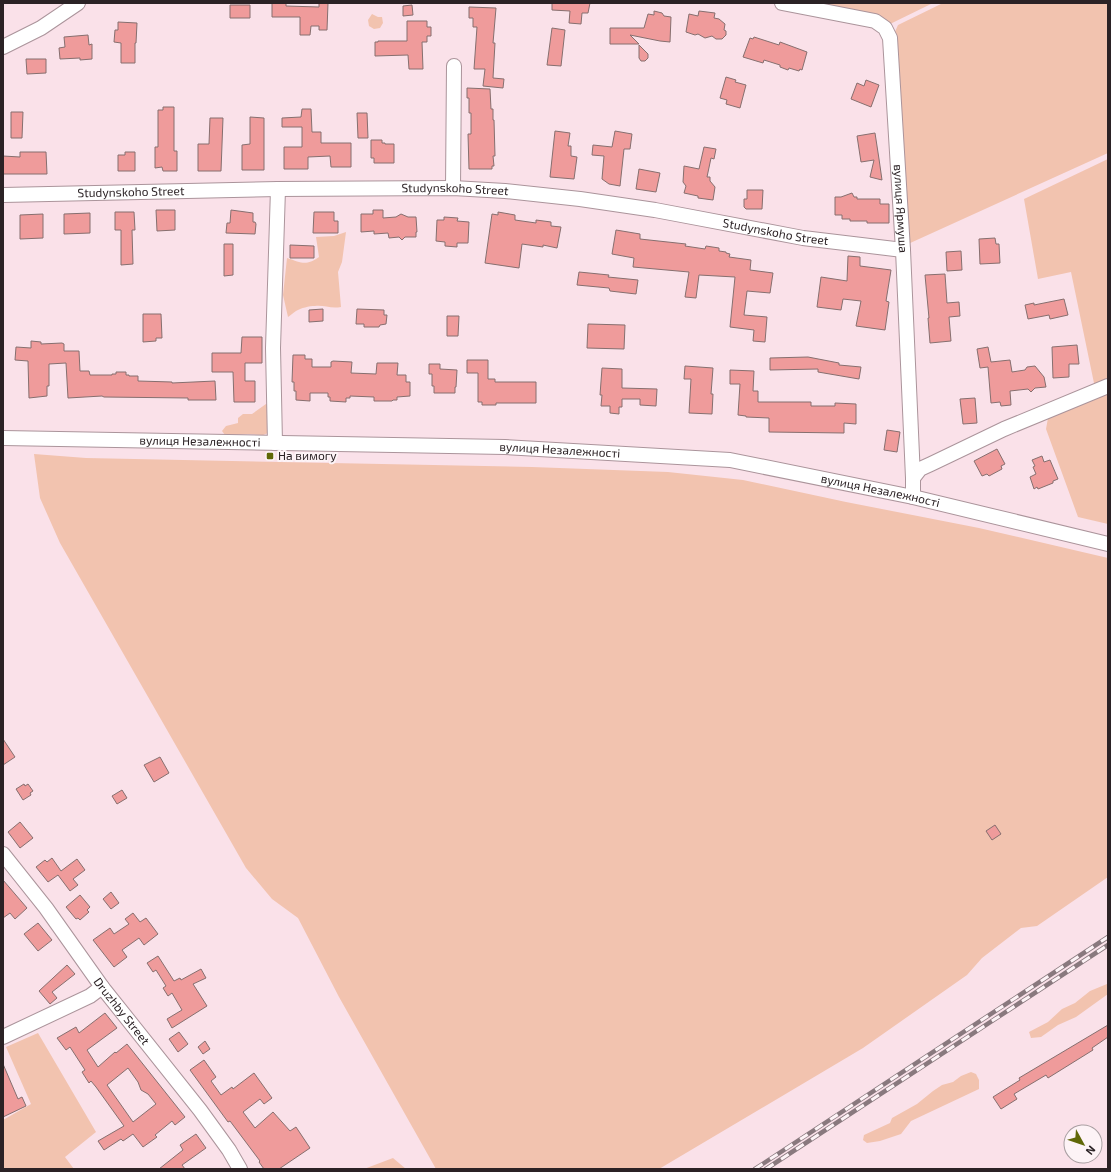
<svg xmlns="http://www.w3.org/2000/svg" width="1111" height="1172" font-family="'Exo 2',sans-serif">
<rect width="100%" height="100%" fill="#fae1e9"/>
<path fill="#f2c3af" d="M798,3H933L888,25Z
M943,3H1108V153L908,244L894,34L898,25Z
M372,14L378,17H382L383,23L380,28L374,29L369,26L368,20Z
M1108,159V383L1095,388L1071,272L1038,279L1024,199Z
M346,232L342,262L338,272L341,307C331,309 324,305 315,306C309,306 301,308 296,311C293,313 291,315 288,317L283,295L287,258C302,263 306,266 319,257L316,237L334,236Z
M1108,392V524L1078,517L1046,429L1048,418Z
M266,404L268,405L271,432L263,435L248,434L230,435H225L222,431L226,426L238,423V418L243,414H252Z
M34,454L86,458L532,467L668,472L743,480L846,502L979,528L1108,558V877L1037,926L1021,928L982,958L967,975L863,1048L659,1169H436L339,997L298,918L272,899L246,868L60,543L40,498Z
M1107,984L1108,985V994L1076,1017L1058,1025L1041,1037L1031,1038L1029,1032L1048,1022L1062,1009L1075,1003L1090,991Z
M38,1033L96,1132L65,1157L74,1169H3V1120L31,1104L6,1047Z
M971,1072L976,1074L979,1080V1089L911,1121L901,1134L880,1141L867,1143L863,1140L864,1135L890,1123L892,1118L917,1104L933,1091L942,1085L953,1082L961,1076Z
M393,1158L406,1169H364Z"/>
<path fill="#ef9b9b" stroke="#866f6f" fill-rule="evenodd" d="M272,3H286V6L319,7V3H328L327,30H319V26H311L310,35H300V17H272Z
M552,3H590L588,13H582L581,24L569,23L570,11L552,10Z
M230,5H250V18H230Z
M412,5L413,15L403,16V6Z
M469,7L496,8L493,43H495L493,78L504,79L503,88L483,86L485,69H474L477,27H473V18H469Z
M654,11L662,13L664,16L671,17L670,42L660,41L630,35L639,44H610V28H644L648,14L654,15Z
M699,11L715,13L714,18L719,19L725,24L724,30L726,31V35L722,39H716L712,36L705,38L698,34L695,35L686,32L689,14L698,16Z
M407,21H427V27H431V36H427V42H422L423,69H409L408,55L375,56V42H378V41H407Z
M118,22L137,23L136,43H135V63H121V43L114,42L115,30H118Z
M552,28L565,30L561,66L547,65Z
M88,35L89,45L92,44V59L80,60V58L60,59L59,48L65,47L64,37Z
M754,37L779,45L780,42L807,52L802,70L800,69L799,71L789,68L788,70L780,67V65L764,60L763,63L743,57L750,38L753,39Z
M639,45L648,54V58L645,61H641L639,58Z
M26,59H46V73L27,74Z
M726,77L736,80L735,82L746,85L740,108L726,104L727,100L720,98Z
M866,80L879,85L871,107L851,99L857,83L864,86Z
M467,88L490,89L491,109H493V120H494L495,156H493L494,166H492V169H469L468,134H471V113H469V98H467Z
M163,107H174V151H177V171H163L162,167L155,168V147H158V110H163Z
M302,109H311L312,132H321V143H351V167H331L330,156L308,157V169H284V147H302V127H282V118L301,117Z
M11,112H23L22,138H11Z
M357,113H367L368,138H358Z
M250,117L264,118V170H242V145L250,144Z
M210,118H223L221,171H198V144H209Z
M555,131L570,133L568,146H571V156L577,157L574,179L550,177Z
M615,131L632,134L630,149H624L620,186L609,184L602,179L604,156L592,155L593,145L612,147Z
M875,133L879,159L882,180L870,177L874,160L861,162L857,136Z
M371,140H382V143H385V144H394V163H374V158H371Z
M704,147L716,149L714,159L711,158L707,177H710V181L715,187L713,200L698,198V196L684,193L686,186L683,182L684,166L699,169Z
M20,152H46L47,174H3V156L20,157Z
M125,152H135V171H118V155H125Z
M639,169L660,173L656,192L636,189Z
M747,190H763L762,209H746L744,207V199H747Z
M852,193L854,197H857V199H880V204H889V223H867V221H850V219H842V215H835V197H841Z
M156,210H175V230L157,231Z
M231,210L253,213V222H255L256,224L255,234L226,233L227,223H230Z
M373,210H383V218L396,217L401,214L408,217H416L417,232H416V237H405L402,240L399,237L389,238L388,233L374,234V231L361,232V214H373Z
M115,212H134L135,230H132L133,264L121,265V230H115Z
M314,212H334V221H338V233H313Z
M498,212L515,215V220L536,223V220L551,222V226L561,227L557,248L543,245V247L522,244L519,268L485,263L492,214L498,215Z
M90,213V233L64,234V214Z
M43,214V238L20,239V215Z
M444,217L458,218L457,221L469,222L468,243H457V247L445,246V242L436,241L437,220H444Z
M616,230L640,234V239L686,244L685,246L705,249L706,246L719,248V251L726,252V253L730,254L729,257L751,260L750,270L773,273L770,293L747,291L744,315L767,317L765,342L753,341L754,330L730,327L735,277L699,275L696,298L685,297L689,272L633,267L634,258L612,254Z
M995,238L996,244H999L1000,263L980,264L979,239Z
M224,244H233V275L224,276Z
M290,245L314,246V258H290Z
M961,251L962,270L947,271L946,252Z
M848,256L860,257V266L891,270L886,301L889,302L885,330L856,326L861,301L843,299L841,310L817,307L821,277L847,281Z
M579,272L609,275L608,277L638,280L636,294L610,291L609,288L577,285Z
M945,274L947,303L959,302L960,316L949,317L951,341L930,343L928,318H929L925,275Z
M1064,299L1068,315L1050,319L1049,315L1028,319L1025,305L1034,303V305Z
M323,309V321L309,322V310Z
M357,309L384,310V315H387L386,324L380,325L379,327H364V324H356Z
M143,314H161L162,338H156V341L143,342Z
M447,316H459L458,336H447Z
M588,324L625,325L624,349L587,348Z
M242,337H262V363H245V381H255V402H234L233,372H212V353H241Z
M31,341L41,342V344L62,343L64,344V351H79L80,371H89L90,375H112V374H116V372H126V375H129V376H138V381L172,382V383L215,381L216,400H188V398L104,397L102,396L68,398L66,363L49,364V386H47V396L29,398L28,361L15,360L16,347L31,348Z
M1077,345L1079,364H1069V377L1053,378L1052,347Z
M988,347L991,362L1010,360L1012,372L1025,370L1027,367L1035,366L1044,377L1046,387L1035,388L1031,392L1028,389L1010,391L1011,405L1001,406L1000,402L991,403L988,367L980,368L977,349Z
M293,355H305V359H312V367H331V362L333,361L352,362L351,373L376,374L377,363H398L397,375H406V382H410V396L397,397V400H393L392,401H374V397L350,396V398H346V402L330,401V397H328V393H310V401L296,400V391H294V382H292Z
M808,357L839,363V365L861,367L859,379L818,372V369L770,370V358Z
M467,360H488V379H495V382H536V403H496V405H482V402H478V373H467Z
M429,364H440V369L457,370L456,387H455V393H434V386H432V374H429Z
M685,366L713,368L711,394H713L712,414L689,413L691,379H684Z
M602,368L622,369V388L657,389L656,406L640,405V399H622V407H619V414L610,413V406H601L602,395H600Z
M730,370L754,371L753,391H758V402H811V406H835V403L856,404V424L844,423V433L769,432V418L746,417V416L738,415L740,384H730Z
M975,398L977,423L963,424L960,399Z
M887,430L900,432L897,452L884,450Z
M997,449L1005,464L1001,466L1002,469L989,476L987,474L982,476L974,461Z
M1042,456L1044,462L1050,460L1058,479L1053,481V483L1038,489L1037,487L1034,489L1030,477L1036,474L1033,467L1035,466L1032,460Z
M3,739L15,757L3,765Z
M160,757L169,773L154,782L144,765Z
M24,784L25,786L28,784L33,791L30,793L31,795L23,800L16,789Z
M122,790L127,798L117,804L112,796Z
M20,822L33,838L20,848L8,832Z
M995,825L1001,834L992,840L986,831Z
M52,858L61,871L77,859L85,870L73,879L78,885L70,891L58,875L48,882L36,867L45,860L47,862Z
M3,880L27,908L15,919L10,913L3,918Z
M111,892L119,903L111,909L103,899Z
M80,895L90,907L87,910L89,912L80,920L78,918L76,919L66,907Z
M133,913L140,922L146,918L158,934L144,945L139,938L122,950L127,957L114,967L93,940L110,928L114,934L129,924L125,919Z
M38,923L52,940L38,951L24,934Z
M158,956L174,981L180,978L181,980L201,969L206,978L193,984L207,1006L172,1028L167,1019L182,1010L172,993L168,996L163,988L166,986L156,970L153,972L147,963Z
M67,965L75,974L52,992L57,998L50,1004L39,991Z
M105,1013L117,1028L87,1050L98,1067L115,1052L116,1053L127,1044L185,1117L175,1125L172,1121L155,1135L157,1137L143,1147L133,1134L123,1141L121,1139L104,1150L98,1141L124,1126L96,1087L91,1081L89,1083L82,1072L85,1070L70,1047L66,1050L57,1038L76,1027L79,1033ZM128,1068L138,1082L141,1090L148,1094L156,1104L133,1122L107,1085Z
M1108,1025V1037L1092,1048L1093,1050L1048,1078L1046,1075L1014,1094L1017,1099L1001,1109L993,1097L1020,1080L1019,1078Z
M179,1032L188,1044L178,1052L169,1039Z
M205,1041L210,1049L203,1054L198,1047Z
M204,1060L216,1077L211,1081L221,1095L232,1087L233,1089L254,1073L272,1098L264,1104L260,1099L243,1112L255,1128L273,1112L290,1131L296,1127L310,1148L279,1169H264L259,1162L260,1161L230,1121L228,1122L190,1070Z
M3,1064L18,1099L22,1097L26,1106L3,1117Z
M196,1134L206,1148L182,1165L185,1169H159L183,1150L180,1145Z"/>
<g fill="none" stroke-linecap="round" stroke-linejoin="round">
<defs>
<g id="minor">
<path id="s1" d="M782,3L875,21L885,28L890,38L903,250L913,478V497"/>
<path d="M3,47L41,28L78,3"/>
<path d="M453,188L454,66"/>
<path id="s2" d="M3,195L278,189L453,188L505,191L580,199L655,210L803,238L903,250"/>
<path id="s3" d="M3,438L505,447L730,460L913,497L1108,544"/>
<path d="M275,443L273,348L278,189"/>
<path d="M913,478L920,469L931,464L1004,429L1108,386"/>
<path id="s4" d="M3,854L46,908L102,987L200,1110L229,1150L240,1169"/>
<path d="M3,1037L90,996L102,987"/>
</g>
</defs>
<use href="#minor" stroke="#ab949b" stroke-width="16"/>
<use href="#minor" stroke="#fff" stroke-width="14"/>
<defs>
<path id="rail" d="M755,1169L1108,937
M766,1169L1108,945"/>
</defs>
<use href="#rail" stroke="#89797e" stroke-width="4.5"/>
<use href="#rail" stroke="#fdf3f6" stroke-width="3" stroke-dasharray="9" stroke-linecap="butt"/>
</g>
<rect fill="#606707" stroke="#fdf3f6" stroke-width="1.5" x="266" y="452" width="8" height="8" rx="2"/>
<g text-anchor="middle" stroke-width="4" stroke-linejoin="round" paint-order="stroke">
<g font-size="12" fill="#2b2225" stroke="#fdf3f6">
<text dy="4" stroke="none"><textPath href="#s2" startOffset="452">Studynskoho Street</textPath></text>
<text dy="4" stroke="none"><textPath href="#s2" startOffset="128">Studynskoho Street</textPath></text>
<text dy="4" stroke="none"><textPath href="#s1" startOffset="289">вулиця Ярмуша</textPath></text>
<text dy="4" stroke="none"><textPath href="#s2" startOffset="776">Studynskoho Street</textPath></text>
<text dy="4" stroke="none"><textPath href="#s3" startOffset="197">вулиця Незалежності</textPath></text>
<text dy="4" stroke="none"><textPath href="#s3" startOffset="557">вулиця Незалежності</textPath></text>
<text dy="4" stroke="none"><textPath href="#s3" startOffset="881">вулиця Незалежності</textPath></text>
<text dy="4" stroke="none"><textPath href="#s4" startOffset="197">Druzhby Street</textPath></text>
</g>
<g font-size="12" fill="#2b2225" stroke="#fdf3f6" text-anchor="start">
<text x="278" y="460">На вимогу</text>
</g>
</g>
<rect width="1111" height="1172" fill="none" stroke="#2b2225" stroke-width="8"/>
<g transform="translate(1083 1144) rotate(130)"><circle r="19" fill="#fdf3f6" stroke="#a99fa2"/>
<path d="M0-3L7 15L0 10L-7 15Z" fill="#606707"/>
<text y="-6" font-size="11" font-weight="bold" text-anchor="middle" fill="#2b2225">N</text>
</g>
</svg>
